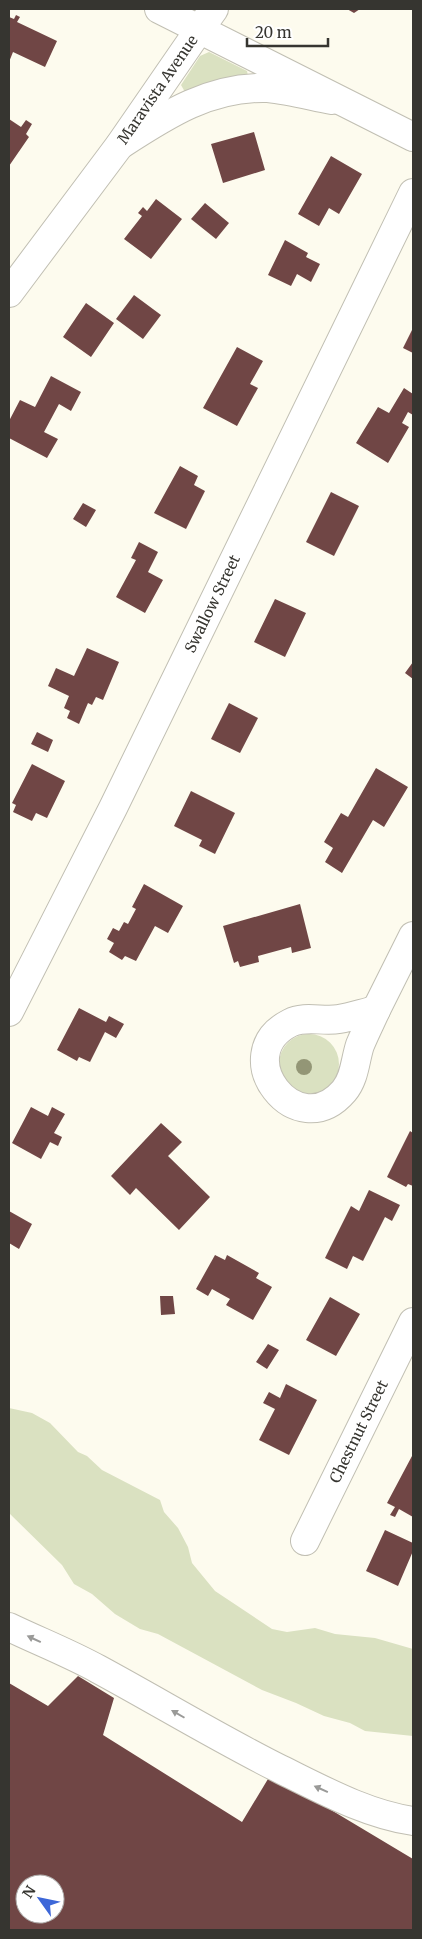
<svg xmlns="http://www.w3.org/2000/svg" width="422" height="1939" font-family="Merriweather,serif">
<rect width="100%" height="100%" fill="#fdfbee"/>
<path fill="#dae1c1" d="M209,52L247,71L248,76L185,92L181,85L200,56Z
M279 1064a30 30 0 1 1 60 0a30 30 0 1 1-60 0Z
M9,1408L32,1413L50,1423L78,1452L87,1456L102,1470L160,1500L164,1512L178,1528L188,1547L192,1563L215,1591L272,1629L287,1632L315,1628L335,1634L375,1638L413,1649V1736L365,1731L350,1723L324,1716L296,1703L262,1690L158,1634L140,1629L115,1614L92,1594L74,1584L62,1565L9,1513Z"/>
<path fill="#704645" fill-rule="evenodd" d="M347,9H360L354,13Z
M16,15L20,17L17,22L57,41L45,67L13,52L9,62V17L14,19Z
M9,119L21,127L26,120L32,124L26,134L29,137L9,166Z
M254,132L265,170L223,183L211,144Z
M331,156L362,174L339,214L329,208L319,226L298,214Z
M156,199L182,219L151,259L124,239L142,216L138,213L143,207L147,211Z
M205,203L229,223L216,239L191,219Z
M285,240L308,253L306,257L320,264L311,282L297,274L291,286L268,275Z
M134,295L161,315L143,339L116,319Z
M86,303L114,323L91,357L63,337Z
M413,328V353L403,348Z
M237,347L263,361L250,384L258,388L237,426L203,408Z
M51,376L81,392L71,411L59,404L44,432L58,439L47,458L9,438V421L20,400L35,407Z
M404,388L413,394V415L408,412L402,423L409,427L388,463L356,443L378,407L389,413Z
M180,466L198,476L194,485L205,491L186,529L154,513Z
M331,492L359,506L334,556L306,542Z
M83,503L96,510L86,527L73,519Z
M139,542L158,552L148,572L163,580L145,613L116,597L136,560L131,558Z
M275,599L306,613L285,657L254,642Z
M87,648L119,662L103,700L96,697L92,705L88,703L79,724L67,718L70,711L64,708L69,696L48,686L56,668L74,676Z
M413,662V679L405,673Z
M229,703L258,718L240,753L211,739Z
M37,732L53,740L48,752L31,744Z
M32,764L65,781L47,818L36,813L32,821L13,812L16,805L12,803Z
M376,768L408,787L384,827L373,820L342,873L325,862L333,848L324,842L341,813L348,817Z
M191,791L235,813L215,854L199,846L202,840L174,826Z
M144,884L183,906L168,933L155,926L136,961L125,956L122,960L109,952L114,943L107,939L113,928L119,931L124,922L128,924L136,909L132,907Z
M300,904L311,948L292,953L291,947L258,956L259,962L240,967L238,961L234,963L223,926Z
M79,1008L106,1022L109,1016L124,1024L116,1038L105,1032L90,1062L79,1057L77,1061L57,1050Z
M31,1107L48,1116L52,1107L65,1114L54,1133L62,1137L58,1146L50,1142L41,1159L12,1143Z
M161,1123L182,1142L168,1156L210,1197L179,1230L136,1188L130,1195L111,1176Z
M410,1131L413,1133V1186L408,1184L406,1187L387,1177Z
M369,1190L400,1205L392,1221L385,1217L363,1261L353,1256L347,1269L325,1258L351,1206L359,1211Z
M9,1211L32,1224L19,1249L9,1243Z
M215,1255L225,1260L227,1255L259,1273L256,1278L272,1287L253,1320L226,1305L230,1299L212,1289L208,1296L196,1289Z
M160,1296H173L175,1314L161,1315Z
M330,1297L360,1314L336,1356L306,1340Z
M268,1344L279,1350L267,1369L256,1362Z
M286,1384L317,1400L289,1455L259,1440L275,1409L263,1403L269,1392L280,1398Z
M412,1456L413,1517L399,1509L395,1517L390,1515L395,1507L387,1503Z
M385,1530L413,1543V1551L398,1586L366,1571Z
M78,1676L114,1698L103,1735L242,1822L271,1774L413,1859V1930H9V1683L48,1706ZM25,1884H55V1914H25Z"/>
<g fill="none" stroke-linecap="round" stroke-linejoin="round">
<defs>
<g id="minor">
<path d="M199,30L214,9"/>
<path d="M120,145C166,115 210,86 268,88C289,90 311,96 332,100"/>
<path d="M376,1010C371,1021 365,1033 360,1045C355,1060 355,1078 344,1091C297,1146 227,1055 290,1023C305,1015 323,1022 339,1019C351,1017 363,1013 376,1010Z"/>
<path d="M376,1010L413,936"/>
<path id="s1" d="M9,1012L113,808L413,193"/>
<path id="s2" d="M305,1541L413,1322"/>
<path d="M9,1627C38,1641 69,1653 98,1669C159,1702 218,1738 280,1769C323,1790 366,1814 413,1821"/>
</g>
<g id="major">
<path d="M159,9L413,137"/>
<path id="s3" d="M9,293L119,146L199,30"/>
</g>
</defs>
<use href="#minor" stroke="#c1bfb3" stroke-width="30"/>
<use href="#major" stroke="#c1bfb3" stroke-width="30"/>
<use href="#minor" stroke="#fff" stroke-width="28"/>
<use href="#major" stroke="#fff" stroke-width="28"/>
</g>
<circle fill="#939676" cx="304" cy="1067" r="8"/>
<defs><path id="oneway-solid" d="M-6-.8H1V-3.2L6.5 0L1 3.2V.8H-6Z" transform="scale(1.25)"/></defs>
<g fill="#9a9a98">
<use href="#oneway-solid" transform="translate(34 1639) rotate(-155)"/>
<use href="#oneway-solid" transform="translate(178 1714) rotate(-150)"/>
<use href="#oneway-solid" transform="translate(321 1789) rotate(-156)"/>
</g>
<g text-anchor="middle" stroke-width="5" stroke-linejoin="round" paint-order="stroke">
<g font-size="15" fill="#363530" stroke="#fff">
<text dy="5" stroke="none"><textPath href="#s3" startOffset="252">Maravista Avenue</textPath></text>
<text dy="5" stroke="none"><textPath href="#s1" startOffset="456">Swallow Street</textPath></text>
<text dy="5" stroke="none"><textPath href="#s2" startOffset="122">Chestnut Street</textPath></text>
</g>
</g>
<rect width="422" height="1939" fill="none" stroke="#363530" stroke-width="20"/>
<g transform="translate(40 1899) rotate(303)"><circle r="24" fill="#ffffff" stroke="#afaeac"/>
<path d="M0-4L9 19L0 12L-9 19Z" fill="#3d67d8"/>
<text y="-8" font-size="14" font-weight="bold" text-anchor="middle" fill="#363530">N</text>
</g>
<path d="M247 38v8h81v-8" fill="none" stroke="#363530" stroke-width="2.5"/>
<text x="255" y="38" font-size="15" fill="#363530" stroke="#ffffff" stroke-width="4" paint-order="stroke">20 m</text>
</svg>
